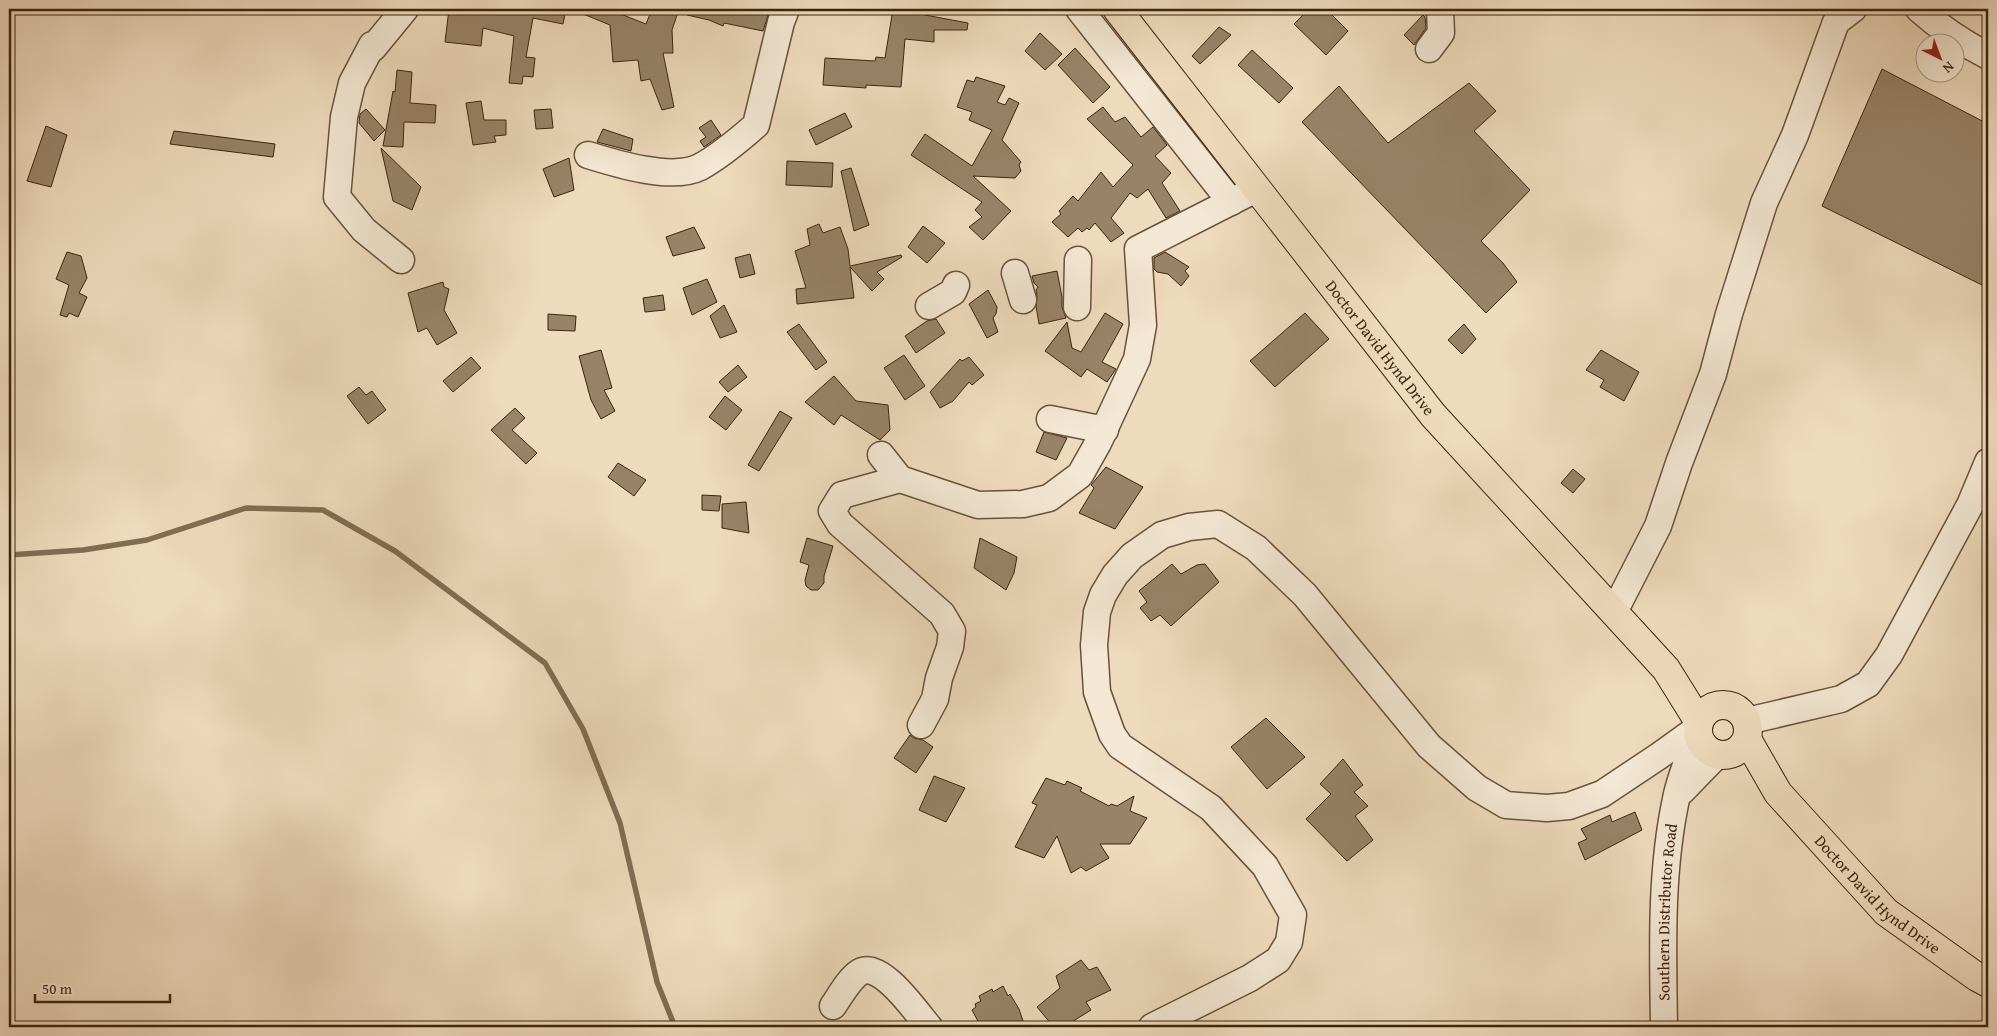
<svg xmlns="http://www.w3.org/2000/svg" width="1997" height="1036" font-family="'Gentium Book Plus',serif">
<rect width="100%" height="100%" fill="#eedabc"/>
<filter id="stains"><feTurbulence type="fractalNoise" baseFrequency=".004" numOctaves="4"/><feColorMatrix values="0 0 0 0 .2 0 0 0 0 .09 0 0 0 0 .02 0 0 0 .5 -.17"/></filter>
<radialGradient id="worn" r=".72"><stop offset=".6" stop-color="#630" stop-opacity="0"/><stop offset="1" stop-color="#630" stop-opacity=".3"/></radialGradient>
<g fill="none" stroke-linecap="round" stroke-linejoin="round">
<path stroke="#826c54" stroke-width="5.5" d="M9,555L83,550L147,540L246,508L323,510L395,551L545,663L583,729L620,823L657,982L675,1027"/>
</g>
<path fill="#988369" stroke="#3b2410" d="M449,9H566L563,24L533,18L526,57L535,58L533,77L523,76L522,84L509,83L514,36L483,28L481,46L445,42Z
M571,9H608L646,24L652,9H679L672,30L673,53H663L674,107L662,110L650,79L641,81L638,60L613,62L610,25Z
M683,9H756L755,10L770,9L763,31L724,23L723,26L709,20L687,15V11Z
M893,9L968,23L967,30H934V42L905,39L901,87L866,85V88L823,85L825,58L875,61L876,57L885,58Z
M1309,9H1326L1348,31L1326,55L1294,24Z
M1423,15L1425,17L1426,28L1414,45L1404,35Z
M1219,27L1231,35L1200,64L1192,56Z
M1040,33L1062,54L1045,70L1025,51Z
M1075,48L1110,87L1093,103L1058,65Z
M1252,50L1293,88L1279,103L1238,65Z
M1882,69L1988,124V288L1822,206Z
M397,70L412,72L410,103L436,105L435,123L404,122L403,147L383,146L393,91L395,92Z
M976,77L1005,86L997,102L1005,105L1009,98L1019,103L1002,140L1021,162L1019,165L1021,171L1015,178L973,176L1011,211L983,240L969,227L982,217L975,210L982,202L911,155L925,134L972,166L992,130L969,120L972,112L957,107L967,80L974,82Z
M1469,83L1496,111L1474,131L1530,190L1481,241L1503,263L1517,282L1486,313L1302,122L1339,86L1388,143Z
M481,101L484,120H506V135L494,136L496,142L473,145L466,103Z
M1103,107L1115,122L1125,117L1141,137L1153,127L1167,145L1155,156L1171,173L1162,183L1180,211L1166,218L1148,189L1137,198L1130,193L1111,218L1124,233L1111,242L1095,223L1089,230L1087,228L1082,232L1078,228L1068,237L1052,222L1061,214L1059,211L1073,196L1078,201L1101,172L1113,187L1133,165L1087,119Z
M366,109L385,130L374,141L359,123L360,114Z
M551,109L553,128L536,129L534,110Z
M845,113L852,127L816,145L809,130Z
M711,120L721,135L704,147L700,141L706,137L699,128Z
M46,126L67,135L51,187L27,181Z
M603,129L633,139L631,151L597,142Z
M174,131L275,144L273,157L170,144Z
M381,148L421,187L412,210L393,201Z
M569,158L574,190L554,197L543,169Z
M787,161L833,163L832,187L786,185Z
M851,168L869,225L854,231L841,171Z
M819,224L823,233L840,227L848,249L850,266L901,255L902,257L877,272L884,279L872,291L850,267L854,298L797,304L796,289L806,288L795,251L810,245L807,229Z
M923,226L945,243L927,263L908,247Z
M694,227L705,248L673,256L666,237Z
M67,252L81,256L87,278L79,293L87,297L78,317L69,313L67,317L60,315L69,285L56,279Z
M1165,252L1189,267L1185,271L1189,276L1181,286L1168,274L1157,272L1154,269V258Z
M750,254L755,274L740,278L735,258Z
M1057,271L1062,297V307L1066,318L1039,324L1036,306L1037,296L1036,290L1038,287L1034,283L1032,276Z
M707,279L717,302L692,315L683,288Z
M443,282L444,287L449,289L444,310L457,333L437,345L427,328L418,332L408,293Z
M988,290L997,307L996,314L993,318L998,332L987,338L969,304Z
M663,295L665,310L645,312L643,298Z
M724,305L737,332L720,338L710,316Z
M1105,313L1123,324L1102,362L1116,369L1107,382L1087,369L1081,377L1045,351L1067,322L1072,348L1081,352Z
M1305,313L1329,339L1275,387L1250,361Z
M548,314L576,316L575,331L548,330Z
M936,319L945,333L916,353L905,336L927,321Z
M799,324L827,362L816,370L787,332Z
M1464,324L1476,339L1462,354L1448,340Z
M601,350L612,388L604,390L615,411L601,419L591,400L579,356Z
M1601,350L1639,372L1624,401L1600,387L1604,380L1586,370Z
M904,355L925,386L905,400L884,368Z
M471,357L481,368L453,392L443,381Z
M969,357L984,375L972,385L969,382L953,401L940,408L930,392L960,359L962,361Z
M738,365L747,377L728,392L719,382Z
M834,376L856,401L888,405L890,430L880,440L841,415L834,425L805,402Z
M359,387L366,395L372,391L386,410L368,424L347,396Z
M725,396L742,410L726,430L709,417Z
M515,408L525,418L512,430L537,453L526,464L491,430Z
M780,411L792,418L759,471L748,465Z
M1044,432L1067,438L1056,460L1036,452Z
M618,463L646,480L634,496L608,477Z
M1106,467L1143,487L1115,529L1079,513L1094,488L1091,485Z
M1573,469L1585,479L1573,493L1561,483Z
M702,495L721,496L719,511L702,510Z
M746,502L749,533L722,528V504Z
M807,538L833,546L824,576V583L818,590H811L806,586L805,580L809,565L800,562Z
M980,538L1017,557L1014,573L1006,590L974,568Z
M1172,564L1181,574L1197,565L1205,564L1219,582L1171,626L1160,615L1151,621L1140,608L1147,602L1139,591Z
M1266,718L1305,757L1267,789L1231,747Z
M910,735L914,738L923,740L933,747L916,773L894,758Z
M1343,759L1363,785L1354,792L1368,806L1355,816L1373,840L1347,861L1306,819L1331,794L1320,784Z
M934,776L965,788L946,822L919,810Z
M1046,778L1065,785L1067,781L1082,788L1080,791L1109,806L1111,804L1117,806L1134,796L1130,811L1147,818L1130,844H1100L1109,858L1086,871L1081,867L1071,873L1057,836L1044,858L1015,847L1037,805L1032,803Z
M1635,812L1642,830L1585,860L1578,843L1587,839L1581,829L1610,815L1612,822Z
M1081,960L1089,970L1097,967L1111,990L1086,1002L1091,1010L1067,1025H1052L1037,1007L1060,988L1056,976Z
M1003,986L1008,996L1010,994L1019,1009L1025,1027H981L972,1010L976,1007L975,1004L981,1001L979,996L992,989L993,992Z"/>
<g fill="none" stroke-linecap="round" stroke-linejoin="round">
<defs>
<g id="minor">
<path d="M1079,9L1231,202"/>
<path d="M1919,9C1940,28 1963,43 1988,56"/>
<path d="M1429,49L1441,33L1440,9"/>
<path d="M588,155C617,164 672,181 700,167C720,156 739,140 756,125L781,22L786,9"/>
<path d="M401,260L364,230L337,197L344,117L352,83L372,45L373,48L405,9"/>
<path d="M1015,273L1023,300"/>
<path d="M929,306L953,292L956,285"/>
<path d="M1077,307L1078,260"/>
<path d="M1050,419L1105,430"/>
<path d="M881,455L900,479L978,505L1023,504L1049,498L1080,475L1098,443L1137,359L1143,325L1138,249L1256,189"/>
<path d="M900,479L842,495L832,511L840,524L942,614L952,631L950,647L939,678L935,699L921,725"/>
<path d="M1614,612L1658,526L1679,463L1713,374L1729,314L1764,203L1795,135L1836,22L1853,9"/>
<path d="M1747,721L1841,699L1868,684L1889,655L1970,505L1988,462"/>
<path d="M1682,791L1717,755"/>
<path d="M833,1006C840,996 849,979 860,972C881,960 917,1013 929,1027"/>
<path d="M1152,1027L1250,978L1278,960L1289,942L1293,915L1265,866L1211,808L1120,746L1112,734L1097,692L1094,645L1097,612L1103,595L1115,575L1132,556L1162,535L1189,527L1218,524L1256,548L1305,595L1429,746L1477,788L1506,805L1547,808L1569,806L1602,794L1659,756L1698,728"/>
<path id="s1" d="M1664,1027C1663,951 1660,874 1676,799C1680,777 1690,755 1698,734"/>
</g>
<g id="major">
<path id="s2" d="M1117,9L1433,415L1666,669L1699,722"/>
<circle cx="1723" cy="730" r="25"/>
<path id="s3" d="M1747,739L1778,793L1886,912L1977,977L1988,983"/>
</g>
</defs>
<use href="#minor" stroke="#68523b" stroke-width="29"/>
<use href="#major" stroke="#3b2410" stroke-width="30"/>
<use href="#minor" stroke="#f4e7d3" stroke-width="26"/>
<use href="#major" stroke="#eedabc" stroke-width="28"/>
</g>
<g text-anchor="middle" stroke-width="4" stroke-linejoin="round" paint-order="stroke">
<g font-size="16" fill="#3b2410" stroke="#f4e7d3">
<text dy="6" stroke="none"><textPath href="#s2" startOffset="429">Doctor David Hynd Drive</textPath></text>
<text dy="6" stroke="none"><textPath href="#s3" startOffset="205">Doctor David Hynd Drive</textPath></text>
<text dy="6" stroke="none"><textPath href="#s1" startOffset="115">Southern Distributor Road</textPath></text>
</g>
</g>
<rect width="1997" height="1036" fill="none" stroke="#eedabc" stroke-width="30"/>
<rect x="10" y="10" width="1977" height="1016" fill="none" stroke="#3b2410" stroke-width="2.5"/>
<rect x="15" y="15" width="1967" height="1006" fill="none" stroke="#3b2410"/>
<g transform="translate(1940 58) rotate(138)"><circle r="24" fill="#f4e7d3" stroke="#aa9985"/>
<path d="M0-4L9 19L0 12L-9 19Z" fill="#8f2418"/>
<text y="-8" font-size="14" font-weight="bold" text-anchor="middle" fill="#3b2410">N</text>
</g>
<path d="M35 994v8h135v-8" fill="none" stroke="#3b2410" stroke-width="2.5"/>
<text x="42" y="994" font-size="15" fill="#3b2410" stroke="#f4e7d3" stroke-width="4" paint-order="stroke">50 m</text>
<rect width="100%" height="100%" filter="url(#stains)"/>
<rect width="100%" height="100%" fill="url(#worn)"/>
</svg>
